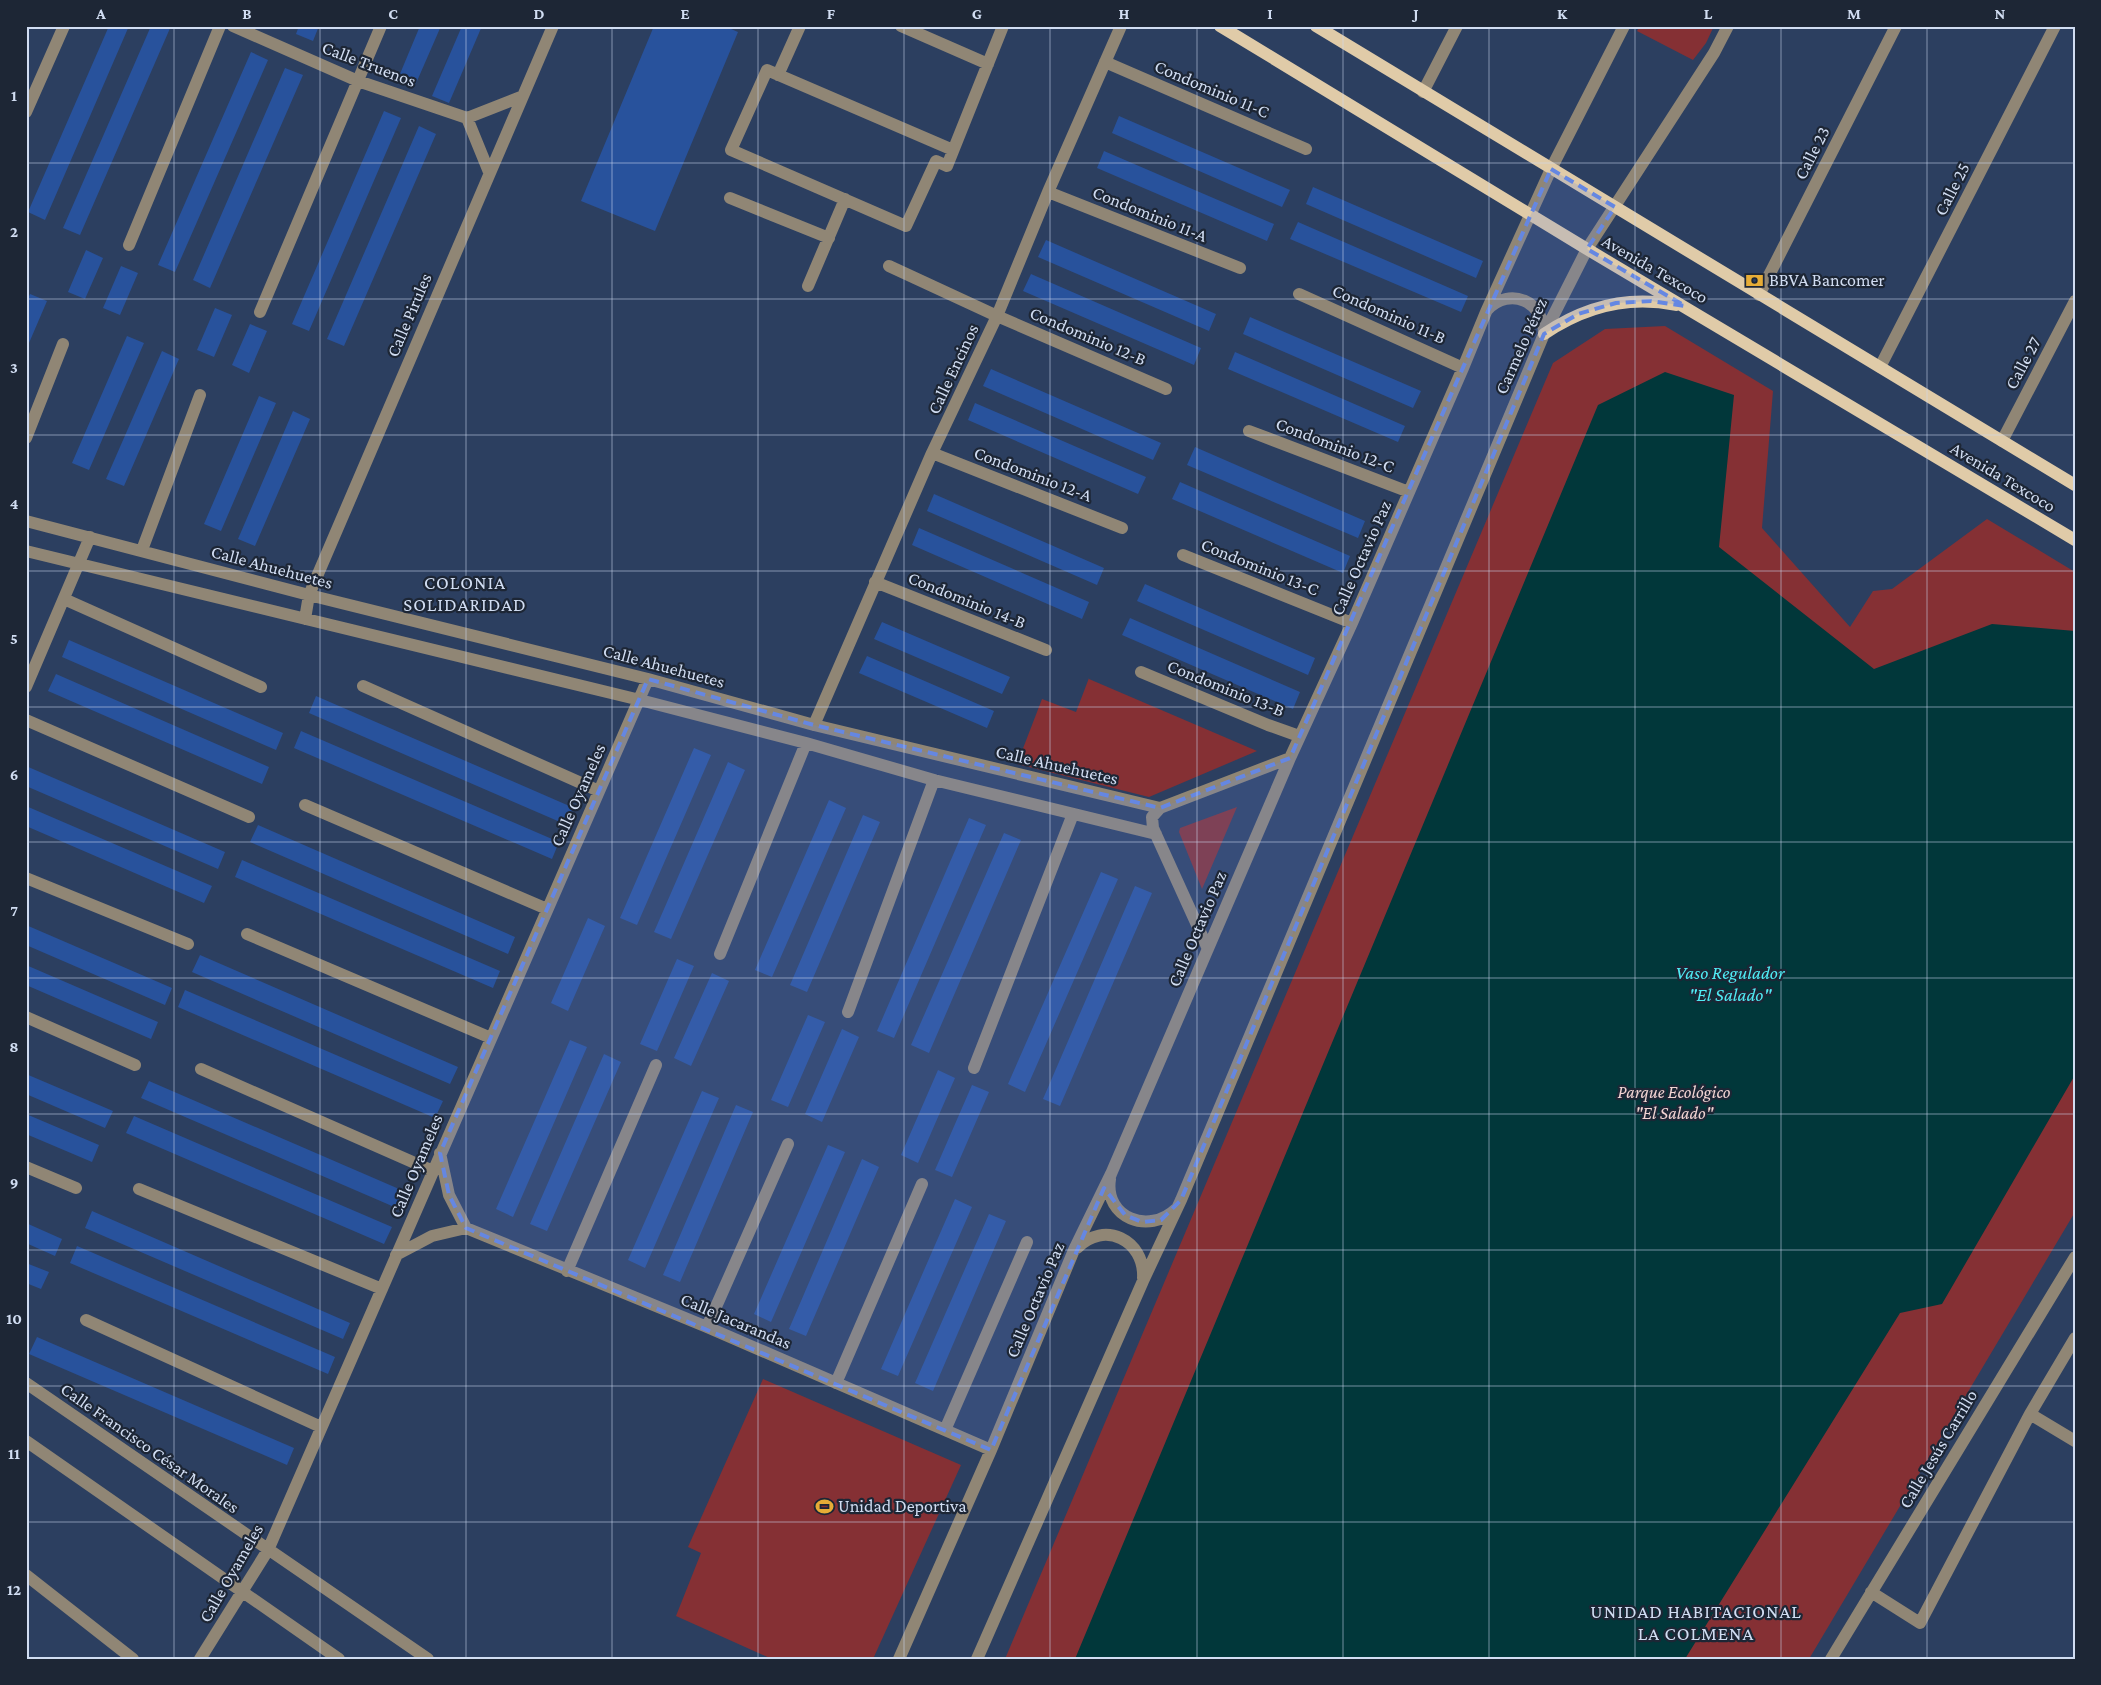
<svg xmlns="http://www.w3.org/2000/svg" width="2101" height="1685" font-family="'Crimson Pro',serif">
<rect width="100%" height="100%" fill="#2c3f60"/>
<path fill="#853034" d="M1640,26H1714L1706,43L1693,60L1637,31Z
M1665,326L1773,391L1762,528L1850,627L1873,591L1892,589L1987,519L2075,572V1212L1809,1659H1005L1553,363L1605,329Z
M1089,678V679L1257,751L1149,797L1017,764L1042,699L1076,712Z
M1237,807L1202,889L1179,832L1180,828Z
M763,1379L961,1465L873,1659H772L676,1616L701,1553L688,1547Z"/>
<path fill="#01373a" d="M1665,372L1734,395L1719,547L1874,669L1992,624L2075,631V1075L1942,1304L1900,1313L1685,1659H1075L1598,405Z"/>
<path fill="#28529c" d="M109,26H129L45,220L28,212Z
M151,26H171L80,235L63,228Z
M299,26H319L313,41L296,34Z
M420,26H441L414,88L397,81Z
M462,26H482L449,103L432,96Z
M654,26H724L738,32L655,231L581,201Z
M251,52L268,60L175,272L158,265Z
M285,68L303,75L210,288L193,280Z
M384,111L401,118L309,331L292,324Z
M1119,116L1290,190L1282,207L1112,133Z
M419,126L436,134L344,346L327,339Z
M1104,151L1274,224L1267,241L1097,168Z
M1313,187L1483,261L1476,278L1306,204Z
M1298,222L1468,296L1461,312L1290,239Z
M1046,240L1216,314L1209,331L1038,257Z
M86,250L103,258L85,299L68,292Z
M121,266L138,273L120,315L103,308Z
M1031,274L1201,348L1194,365L1023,291Z
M30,294L47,301L26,350V303Z
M215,308L232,315L214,357L197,350Z
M1250,317L1421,391L1413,408L1243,334Z
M250,324L267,331L249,373L232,365Z
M127,336L144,343L89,470L72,463Z
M162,351L179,359L124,486L106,479Z
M1235,352L1405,426L1398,442L1228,369Z
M991,369L1161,443L1153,460L983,386Z
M259,396L276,403L221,531L204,524Z
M975,403L1146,477L1138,494L968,420Z
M293,411L310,419L255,546L238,539Z
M1195,447L1365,521L1358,538L1187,465Z
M1180,482L1350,556L1343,573L1172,499Z
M934,494L1104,568L1097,585L927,511Z
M919,528L1089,602L1082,619L912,545Z
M1145,584L1315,658L1308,675L1137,601Z
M1130,618L1300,692L1293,709L1122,635Z
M882,622L1010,677L1002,694L874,639Z
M69,640L283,733L276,750L62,657Z
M867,656L994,711L987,728L859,673Z
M56,674L269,767L262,784L48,691Z
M316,696L574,808L567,825L309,713Z
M301,731L559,842L552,859L294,748Z
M694,748L711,755L637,925L620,918Z
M728,762L745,770L671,939L654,932Z
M26,766L225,852L218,869L26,786Z
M829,800L846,808L772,977L755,970Z
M26,806L212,886L204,903L26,826Z
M863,815L880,822L807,992L790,985Z
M969,818L986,825L894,1038L877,1031Z
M258,825L515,937L508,954L250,842Z
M1004,833L1021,840L929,1053L911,1045Z
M242,860L500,971L493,988L235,877Z
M1101,872L1118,879L1025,1092L1008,1084Z
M1135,886L1152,893L1060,1106L1043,1099Z
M588,918L605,926L568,1011L551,1003Z
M26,925L172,988L165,1005L26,945Z
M200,955L458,1067L450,1084L192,972Z
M677,959L694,966L657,1051L640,1044Z
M26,965L158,1022L151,1039L26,985Z
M712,973L729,981L691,1066L674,1058Z
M185,990L443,1101L435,1118L178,1007Z
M808,1015L825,1022L788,1107L771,1100Z
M842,1029L859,1037L822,1122L805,1114Z
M570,1040L587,1047L513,1217L496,1209Z
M604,1054L621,1062L547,1231L530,1224Z
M938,1070L955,1078L918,1163L901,1155Z
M26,1074L113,1111L105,1128L26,1094Z
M149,1081L406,1192L399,1209L141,1098Z
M972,1085L989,1092L952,1177L935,1170Z
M702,1091L719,1098L645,1268L628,1260Z
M736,1105L753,1112L680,1282L663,1275Z
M26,1114L99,1145L92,1162L26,1134Z
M134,1116L392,1227L384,1244L126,1133Z
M828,1145L845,1152L771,1322L754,1314Z
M862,1159L879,1167L806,1336L789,1329Z
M955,1199L972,1207L898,1376L881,1369Z
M92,1211L350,1323L343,1339L85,1228Z
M989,1214L1006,1221L933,1391L915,1383Z
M26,1223L62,1239L55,1256L26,1243Z
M77,1246L335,1357L328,1374L70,1263Z
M26,1263L49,1272L41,1289L26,1283Z
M37,1337L294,1448L287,1465L29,1354Z"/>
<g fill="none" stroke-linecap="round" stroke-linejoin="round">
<path stroke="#908675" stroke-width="12" d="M233,26L358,81L467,118L523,96
M901,26L988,64
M1105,62L1306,149
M778,75L800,26
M1423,92L1457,26
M26,112L64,26
M467,118L489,172
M953,150L767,70L731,150L906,226L936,161L947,166L1003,26
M1048,192L1240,268
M730,198L829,238
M129,245L220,26
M889,266L997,316L1166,389
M808,286L845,199
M1299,294L1463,368
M1759,295L1896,26
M1487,310C1510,286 1544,301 1544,334
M260,312L381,26
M1880,367L2055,26
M1249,431L1409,492
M26,438L63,344
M2002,441L2075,301
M932,453L1122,528
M26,521L309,595L648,679L814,725L1160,808L1290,758
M142,550L200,395
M26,551L640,700L806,743L934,780L1156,834
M1183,555L1352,623
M875,582L1046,650
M64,599L261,687
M305,619L309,595L553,26
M1141,672L1268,725L1299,736
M363,686L599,791
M26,687L90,537
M26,720L249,817
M814,725L932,453L997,316L1048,192L1121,26
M305,805L547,909
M1160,808L1152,817L1153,828L1208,949
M26,878L188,944
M247,934L491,1038
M720,954L806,743
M848,1012L934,780
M26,1017L135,1065
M974,1068L1073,814
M201,1069L433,1171
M440,1153L449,1195L466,1228
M26,1167L76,1188
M1110,1179C1104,1218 1149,1235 1176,1209
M139,1189L382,1289
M1077,1248C1104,1220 1145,1240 1143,1278
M396,1255L432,1236L466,1228L707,1327L991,1450
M567,1271L656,1065
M86,1320L321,1427
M707,1327L788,1144
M26,1383L428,1659
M836,1383L922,1184
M2030,1414L2075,1441
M945,1430L1027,1242
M26,1441L339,1659
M26,1575L133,1659
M1871,1592L1920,1623L2030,1414L2075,1338
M200,1659L268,1550L648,679
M899,1659L991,1450L1074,1250L1111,1174L1290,758L1352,623L1463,368L1486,312L1551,169L1624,26
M977,1659L1143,1281L1181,1200L1544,334L1587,249L1714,53L1728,26
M1831,1659L2075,1257"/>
<path stroke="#e0cba8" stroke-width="12" d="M1220,26L1587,249L2075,540
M1316,26L2075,485
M1544,334C1584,307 1628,295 1676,305"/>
</g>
<path fill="#6587e2" fill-opacity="0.2" stroke="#6587e2" stroke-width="4" stroke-dasharray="10 6" stroke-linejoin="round" d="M1551,169L1615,207L1587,249L1685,306L1651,301L1616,303L1578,314L1544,334L1181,1200L1161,1220L1142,1222L1125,1215L1104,1188L991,1450L466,1228L449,1195L440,1153L648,679L814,725L1160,808L1290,758Z"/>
<path fill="none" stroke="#d1ddf2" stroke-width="1" stroke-opacity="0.55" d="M174,26V1659M320,26V1659M466,26V1659M612,26V1659M758,26V1659M904,26V1659M1050,26V1659M1197,26V1659M1343,26V1659M1489,26V1659M1635,26V1659M1781,26V1659M1927,26V1659M26,163H2075M26,299H2075M26,435H2075M26,571H2075M26,707H2075M26,842H2075M26,978H2075M26,1114H2075M26,1250H2075M26,1386H2075M26,1522H2075"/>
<defs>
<symbol id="bank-bare" viewBox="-9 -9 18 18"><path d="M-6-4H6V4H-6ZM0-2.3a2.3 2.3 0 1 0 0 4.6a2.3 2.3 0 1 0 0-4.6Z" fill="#e6ac36" stroke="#1d2635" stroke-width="2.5" paint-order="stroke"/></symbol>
<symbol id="stadium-bare" viewBox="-9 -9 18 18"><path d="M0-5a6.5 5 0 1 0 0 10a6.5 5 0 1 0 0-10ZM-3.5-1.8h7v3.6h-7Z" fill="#e6ac36" stroke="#1d2635" stroke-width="2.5" paint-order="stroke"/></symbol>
</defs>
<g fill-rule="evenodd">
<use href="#bank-bare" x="1742" y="268" width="25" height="25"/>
<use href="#stadium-bare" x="812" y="1494" width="25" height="25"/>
</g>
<g text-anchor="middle" stroke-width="4.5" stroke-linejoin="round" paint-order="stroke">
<g font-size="18" fill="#d1ddf2" stroke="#1d2635">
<text transform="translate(369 64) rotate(21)" y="6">Calle Truenos</text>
<text transform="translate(1212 89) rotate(23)" y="6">Condominio 11-C</text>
<text transform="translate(1812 153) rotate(-63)" y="6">Calle 23</text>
<text transform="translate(1952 189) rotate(-63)" y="6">Calle 25</text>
<text transform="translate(1150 214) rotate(22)" y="6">Condominio 11-A</text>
<text transform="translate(1655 269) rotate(30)" y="6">Avenida Texcoco</text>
<text transform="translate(1389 314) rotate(24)" y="6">Condominio 11-B</text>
<text transform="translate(409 315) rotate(-67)" y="6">Calle Pirules</text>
<text transform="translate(1088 336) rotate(23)" y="6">Condominio 12-B</text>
<text transform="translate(1521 346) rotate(-66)" y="6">Carmelo Pérez</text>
<text transform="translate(2023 363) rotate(-62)" y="6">Calle 27</text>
<text transform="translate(953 369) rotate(-65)" y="6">Calle Encinos</text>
<text transform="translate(1335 445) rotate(21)" y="6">Condominio 12-C</text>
<text transform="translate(1033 474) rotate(21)" y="6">Condominio 12-A</text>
<text transform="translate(2003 477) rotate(31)" y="6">Avenida Texcoco</text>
<text transform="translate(1361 558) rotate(-66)" y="6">Calle Octavio Paz</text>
<text transform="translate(272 567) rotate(15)" y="6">Calle Ahuehuetes</text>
<text transform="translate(1260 567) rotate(22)" y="6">Condominio 13-C</text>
<text transform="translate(967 600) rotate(22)" y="6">Condominio 14-B</text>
<text transform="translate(664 666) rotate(15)" y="6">Calle Ahuehuetes</text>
<text transform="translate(1226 688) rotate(22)" y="6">Condominio 13-B</text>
<text transform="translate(1057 765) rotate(13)" y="6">Calle Ahuehuetes</text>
<text transform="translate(578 795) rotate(-66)" y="6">Calle Oyameles</text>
<text transform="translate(1197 929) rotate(-67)" y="6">Calle Octavio Paz</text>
<text transform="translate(416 1166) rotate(-67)" y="6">Calle Oyameles</text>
<text transform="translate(1035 1300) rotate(-67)" y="6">Calle Octavio Paz</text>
<text transform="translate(736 1321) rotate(23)" y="6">Calle Jacarandas</text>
<text transform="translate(150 1448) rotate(35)" y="6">Calle Francisco César Morales</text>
<text transform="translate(1938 1449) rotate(-59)" y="6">Calle Jesús Carrillo</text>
<text transform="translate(231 1573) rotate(-60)" y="6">Calle Oyameles</text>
</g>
<g font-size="18" fill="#d1ddf2" stroke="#1d2635" text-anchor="start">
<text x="1769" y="286">BBVA Bancomer</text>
<text x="838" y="1512">Unidad Deportiva</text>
</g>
<g font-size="18" font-style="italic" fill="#f1d4d3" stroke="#1d2635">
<text x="1674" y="1098">Parque Ecológico<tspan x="1674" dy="21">"El Salado"</tspan></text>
</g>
<g font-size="19" letter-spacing="1" fill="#d1ddf2" stroke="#1d2635">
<text x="465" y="589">COLONIA<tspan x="465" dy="22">SOLIDARIDAD</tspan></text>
<text x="1696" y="1618">UNIDAD HABITACIONAL<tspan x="1696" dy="22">LA COLMENA</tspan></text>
</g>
<g font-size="19" font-style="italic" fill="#4febf4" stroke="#1d2635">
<text x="1730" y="979">Vaso Regulador<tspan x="1730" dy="22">"El Salado"</tspan></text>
</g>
</g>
<rect width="2101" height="1685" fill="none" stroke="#1d2635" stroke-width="55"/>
<rect x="28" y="28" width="2046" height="1630" fill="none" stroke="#d1ddf2" stroke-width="2"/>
<g font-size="16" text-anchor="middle" font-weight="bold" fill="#d1ddf2">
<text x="101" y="19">A</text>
<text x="247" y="19">B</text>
<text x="393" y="19">C</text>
<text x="539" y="19">D</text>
<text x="685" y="19">E</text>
<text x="831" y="19">F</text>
<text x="977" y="19">G</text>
<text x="1124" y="19">H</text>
<text x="1270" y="19">I</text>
<text x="1416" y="19">J</text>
<text x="1562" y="19">K</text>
<text x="1708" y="19">L</text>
<text x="1854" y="19">M</text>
<text x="2000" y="19">N</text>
<text x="14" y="101">1</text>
<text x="14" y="237">2</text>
<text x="14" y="373">3</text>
<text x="14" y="509">4</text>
<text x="14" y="644">5</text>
<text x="14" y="780">6</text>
<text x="14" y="916">7</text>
<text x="14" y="1052">8</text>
<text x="14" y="1188">9</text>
<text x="14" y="1324">10</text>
<text x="14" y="1459">11</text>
<text x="14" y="1595">12</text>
</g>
</svg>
